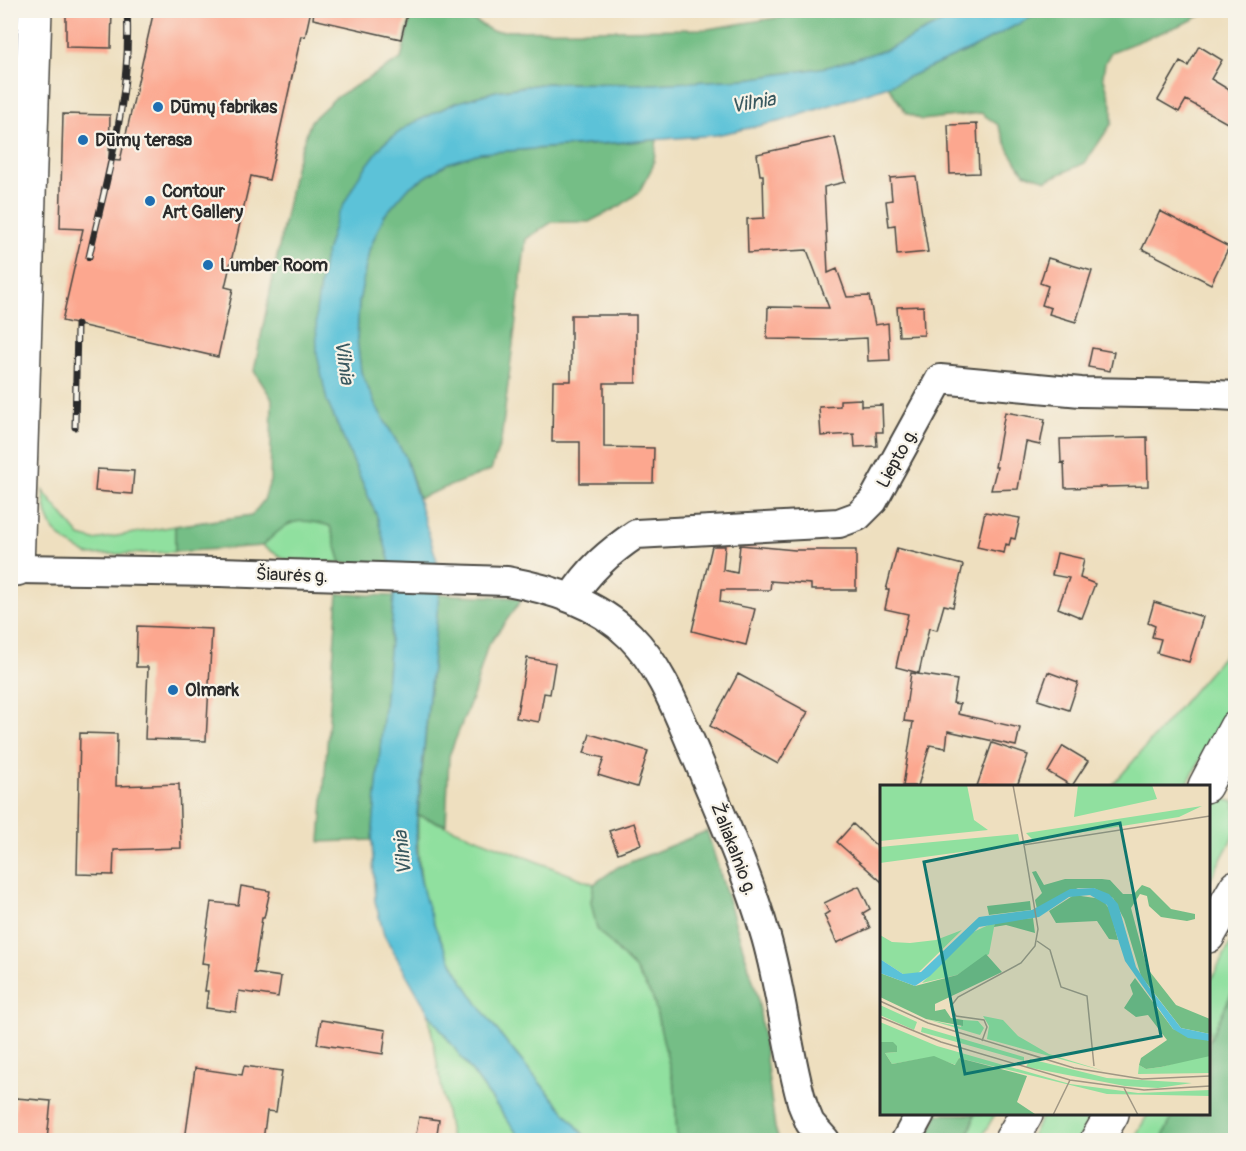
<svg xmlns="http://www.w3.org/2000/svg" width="1246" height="1151" font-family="Pangolin,sans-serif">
<rect width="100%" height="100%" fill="#f7f3e8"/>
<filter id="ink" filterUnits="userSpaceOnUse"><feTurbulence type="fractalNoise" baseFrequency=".0167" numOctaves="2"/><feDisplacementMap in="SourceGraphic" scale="12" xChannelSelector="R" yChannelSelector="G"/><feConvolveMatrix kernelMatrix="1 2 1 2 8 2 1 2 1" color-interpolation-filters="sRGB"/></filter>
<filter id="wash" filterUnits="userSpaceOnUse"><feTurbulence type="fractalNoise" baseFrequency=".008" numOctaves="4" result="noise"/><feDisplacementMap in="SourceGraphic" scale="24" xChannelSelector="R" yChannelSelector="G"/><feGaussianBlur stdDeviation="1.35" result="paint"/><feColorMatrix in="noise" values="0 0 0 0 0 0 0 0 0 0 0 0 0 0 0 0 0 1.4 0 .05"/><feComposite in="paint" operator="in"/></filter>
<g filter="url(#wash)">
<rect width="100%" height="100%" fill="#eedfbf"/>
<path fill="#90e09f" stroke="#5e8665" stroke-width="1.5" d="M15,10L11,128L10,11Z
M43,491L80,536L94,540L175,526V552L88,555L67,543L54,531L47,515Z
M308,519L330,526L341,563L285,559L262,546L286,524Z
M1235,631V695L1186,786H1112L1224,655Z
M1223,799L1235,802V833L1209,882V809L1212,802Z
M418,815L594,884L591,902L597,929L635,969L653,998L675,1089L677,1140H588C531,1070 457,996 428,909C418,879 417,847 418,815Z
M1235,934V986L1209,1042V984Z
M428,1012L522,1140H451Z
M974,1114H995L980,1140H966L973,1121Z
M1043,1114H1093L1079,1140H1029Z
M1148,1114H1174L1161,1140H1133Z"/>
<path fill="#74be86" stroke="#507458" stroke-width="1.5" d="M412,11H458L492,31L708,29L818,11H966L888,49L828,67L747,79L653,84L547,83L496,91L455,103L411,124L384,143L327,401L377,516L391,566L341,563L330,526C294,515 288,522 262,546L175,552V526L252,515L264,500L270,481L272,399L254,371L296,163L311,121L335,98L401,59Z
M1043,11H1209L1188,22L1111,52L1105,63L1103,76L1112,105V123L1085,163L1047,180L1024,173L1010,152L998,125L981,113L922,120L906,113L888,86L971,49Z
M657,140L653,166L639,192L620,206L589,222H552L526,239L501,441L491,470L419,498L405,456L376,406L361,372L357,339L359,302L369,250L384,216L408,188L448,163L480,153Z
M338,594L394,596L372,840L320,842Z
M439,594L523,598L487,647L474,693L449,756L446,825L418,815Z
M707,831L758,997L775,1128L779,1140H677L675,1089L653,998L635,969L597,929L591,902L594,884L618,867Z
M1235,986V1140H1161L1174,1114H1208L1209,1042Z
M937,1114H974L973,1121L966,1140H927Z"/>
<path fill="#5bc2d8" stroke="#437682" stroke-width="1.5" d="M966,11H1043L971,49L888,86L782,121L716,135L480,153L448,163L408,188L384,216L369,250L359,302L357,339L361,372L376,406L405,456L437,561L439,594C434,648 428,703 423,757C420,789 414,824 417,857C428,967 521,1058 588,1140H522L428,1012L384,935L375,901L372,840L394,596L391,566L377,516L327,401L317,354L316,311L324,260L336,219L359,176L384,143L411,124L455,103L496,91L547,83L653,84L747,79L827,67L888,49Z"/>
<g id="blocks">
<path fill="#fca78f" d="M66,10H112L111,48L66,47Z
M154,10H311L305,37L301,36L269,180L251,176L225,287L233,289L218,357L62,321L83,229L60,228L63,114L110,115L109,160L120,161Z
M314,10H408L401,39L313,19Z
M1199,46L1222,60L1211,79L1236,94V128L1186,100L1179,112L1158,100L1180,62L1188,66Z
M977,124L979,173L950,174L948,125Z
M835,137L845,182L824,187L828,273L837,269L847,297L869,296L875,325L888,323L890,360L868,361L867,338L826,340L767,339L768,307L829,308L807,250L748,253L747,219L764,218L763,175H760L757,154Z
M916,176L928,252L897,255L895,225L889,226L886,201L892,200L890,178Z
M1160,211L1229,247L1211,284L1142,249Z
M1048,258L1092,271L1076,322L1049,314L1051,308L1042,305L1048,286L1040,283Z
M923,306L924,335L899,336L897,307Z
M571,315H636V383H604V447L654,448L653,483H580V442H552L553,381H571Z
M1092,348L1114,352L1110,371L1088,367Z
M861,399V406L882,405L883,432H876L877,446L855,447L854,434L821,436L819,407L840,406V400Z
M1005,412L1045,419L1040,445L1026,442L1018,489L991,490L997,467H995Z
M1147,437L1148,486L1065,488L1064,462L1061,463L1060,439Z
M97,469L134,471L132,494L95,491Z
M985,512L1020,518L1015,539L1011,538L1009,545L1006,544L1004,553L977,547Z
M740,545L795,550H856V590H811V584L769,581H771L770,590H721L720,602L755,609L746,645L692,631L712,546H725L723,570L737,573Z
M897,548L963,565L953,607L944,605L937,630L929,628L919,673L896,667L908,614L885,609L889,590H886Z
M1057,553L1084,559L1080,578L1095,584L1082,618L1058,608L1069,578L1052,575Z
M1154,602L1203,617L1189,662L1157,653L1161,639L1152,637L1155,626L1148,623Z
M137,626L212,629L206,741L145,739L148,667H136Z
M527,658L555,663L550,694L544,693L539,722L516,718Z
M1048,672L1078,683L1069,710L1038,700Z
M911,673L957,680L953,703L960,704L958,714L1020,728L1016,746L948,731L946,748L930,745L918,786H903L913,722L904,721Z
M738,674L808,712L778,764L710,726Z
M80,733L117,734L116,786L179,784L181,848L114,850L113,875L77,874Z
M590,734L648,751L637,787L598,775L604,758L584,753Z
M992,743L1028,755L1017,786H977Z
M1063,746L1088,761L1072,786L1048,772Z
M634,823L641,844L618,853L609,831Z
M853,824L882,851V882L837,842Z
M241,886L270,891L264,918H262L254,973L281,977L278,997L239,991L236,1012L206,1008L208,991H205L209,964L202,963L211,902L238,905Z
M859,886L870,909L863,913L870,928L837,943L824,915L829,912L824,903Z
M321,1020L386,1030L383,1054L317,1044Z
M244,1066L282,1071L276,1112L267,1111L263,1140H185L195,1068L242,1075Z
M16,1098L51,1101L47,1140H13Z
M419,1117L439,1120L436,1140H415Z"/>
</g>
</g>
<g filter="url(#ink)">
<use href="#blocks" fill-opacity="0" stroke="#484641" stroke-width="1.5"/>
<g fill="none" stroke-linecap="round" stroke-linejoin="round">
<defs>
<path id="minor" d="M17,569L219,572L507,581C551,589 597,603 630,636C662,668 678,714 696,755C721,815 748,874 766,937C782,993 787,1051 803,1106L810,1123L825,1140
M571,598C589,570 608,553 636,534L839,523L858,516L873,501L940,379L1081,392L1197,394L1236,396
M906,1140L920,1114"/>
<path id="major" d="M10,569H17L35,10
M1205,786L1236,727
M1208,936L1236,887
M1011,1140L1026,1114
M1097,1140L1112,1114"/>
</defs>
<use href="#minor" stroke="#484641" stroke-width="32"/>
<use href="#major" stroke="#484641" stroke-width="36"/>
<use href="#minor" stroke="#fff" stroke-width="28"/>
<use href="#major" stroke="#fff" stroke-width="33"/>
<defs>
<path id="rail" d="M89,257C107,176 132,94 127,10
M75,427L77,325"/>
</defs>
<use href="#rail" stroke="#2b2b2b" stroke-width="7"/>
<use href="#rail" stroke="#f7f3e8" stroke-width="4.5" stroke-dasharray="14" stroke-linecap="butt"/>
</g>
</g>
<g fill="#1f6fb2" stroke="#f7f3e8" stroke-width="2">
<circle cx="158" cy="107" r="6"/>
<circle cx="83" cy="140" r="6"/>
<circle cx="150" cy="201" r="6"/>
<circle cx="208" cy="265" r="6"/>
<circle cx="173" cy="690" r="6"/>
</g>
<g text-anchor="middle" stroke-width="4.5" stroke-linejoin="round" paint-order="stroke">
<g font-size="18" font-weight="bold" fill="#2b2b2b" stroke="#f7f3e8" text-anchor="start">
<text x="170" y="113">Dūmų fabrikas</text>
<text x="95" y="146">Dūmų terasa</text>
<text x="162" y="197">Contour<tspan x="162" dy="21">Art Gallery</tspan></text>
<text x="220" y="271">Lumber Room</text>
<text x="185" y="696">Olmark</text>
</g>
<g font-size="18" fill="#2b2b2b" stroke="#f7f3e8">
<text transform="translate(897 458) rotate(-61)" y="6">Liepto g.</text>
<text transform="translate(292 575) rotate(2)" y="6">Šiaurės g.</text>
<text transform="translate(734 849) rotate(69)" y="6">Žaliakalnio g.</text>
</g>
<g font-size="20" font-style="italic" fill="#39585f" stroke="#f7f3e8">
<text transform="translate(753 102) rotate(-10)" y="7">Vilnia</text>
<text transform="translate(345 362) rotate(82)" y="7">Vilnia</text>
<text transform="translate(402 853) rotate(-96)" y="7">Vilnia</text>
</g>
</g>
<g transform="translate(880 785)">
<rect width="330" height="330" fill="#eedfbf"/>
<path d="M0,0H87L94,35L108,45L0,56ZM198,0H272L277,14L194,32ZM322,21L299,32L153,55L146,48ZM138,49L140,59L0,78V62ZM115,137L109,169L77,190L42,198L91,148ZM82,145L37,189H23L0,174V150L12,157L30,158L56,155ZM0,220L37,237L34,245L0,230ZM103,231L123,235L138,251L169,269L224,286L107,254L109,241ZM46,234L81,242L83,235L98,236L104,243L100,250ZM0,237L57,261L190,299L258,308L330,305V311L227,309L79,273L76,280L53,272L12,279L5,268L17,267V261L0,257ZM42,242L144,272V276L41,247ZM322,271H330V288L258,289L259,280L266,284L281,282ZM150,274L227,293L312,298L278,303L245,301L146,282Z" fill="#90e09f"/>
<path d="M156,86L164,100L185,94H222L230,95L243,109H254L262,100L270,103L291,124L315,129V134L307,136L281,132L269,121L267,111L260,109L251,123L267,183L296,220L330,234V249L301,243L261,191L244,134L233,113L214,103H198L157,124L155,115L162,108L152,87ZM194,110L222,114L230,125L238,155L229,154L217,136L176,138L169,126ZM150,116L151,125L109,130L107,121ZM153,133L155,148L126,140L114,142L115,137ZM106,169L122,187L55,219V226L65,224L71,233L83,235V241L46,234L0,212V188L35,201L77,190ZM255,193L293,244L330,256V271L281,282L266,284L259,280L261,273L287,255L268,230L256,232L244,223L253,209L250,200ZM0,257H13L17,261V267L5,268L12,279L54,271L75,280L79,273L147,291L137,317L155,329L0,330Z" fill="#74be86"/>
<path d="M214,103L229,109L238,119L256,182L269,202L301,243L330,249V256L308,253L293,244L245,176L227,120L210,110L189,112L159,132L99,142L50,191L35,201L0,188V174L23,189L41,187L99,132L152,125L190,104Z" fill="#5bc2d8"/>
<path fill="none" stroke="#a09784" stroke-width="1.5" d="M133,0L144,60L330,31M157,156L170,165L181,202L207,211L214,281M0,216L48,238L194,283L262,294L330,291M0,232L61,257L190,295L264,305L330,301M102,256L107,242L104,235L76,231L71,221L78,212L141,178L155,161L158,144L144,60M244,303L258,330M173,330L190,295"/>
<path fill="#0f766e" fill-opacity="0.15" stroke="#0f766e" stroke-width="3" d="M240,38L281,251L85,289L44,77Z"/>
<rect width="330" height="330" fill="none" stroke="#2b2b2b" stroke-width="3"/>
</g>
<rect width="1246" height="1151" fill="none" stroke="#f7f3e8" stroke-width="36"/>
</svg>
